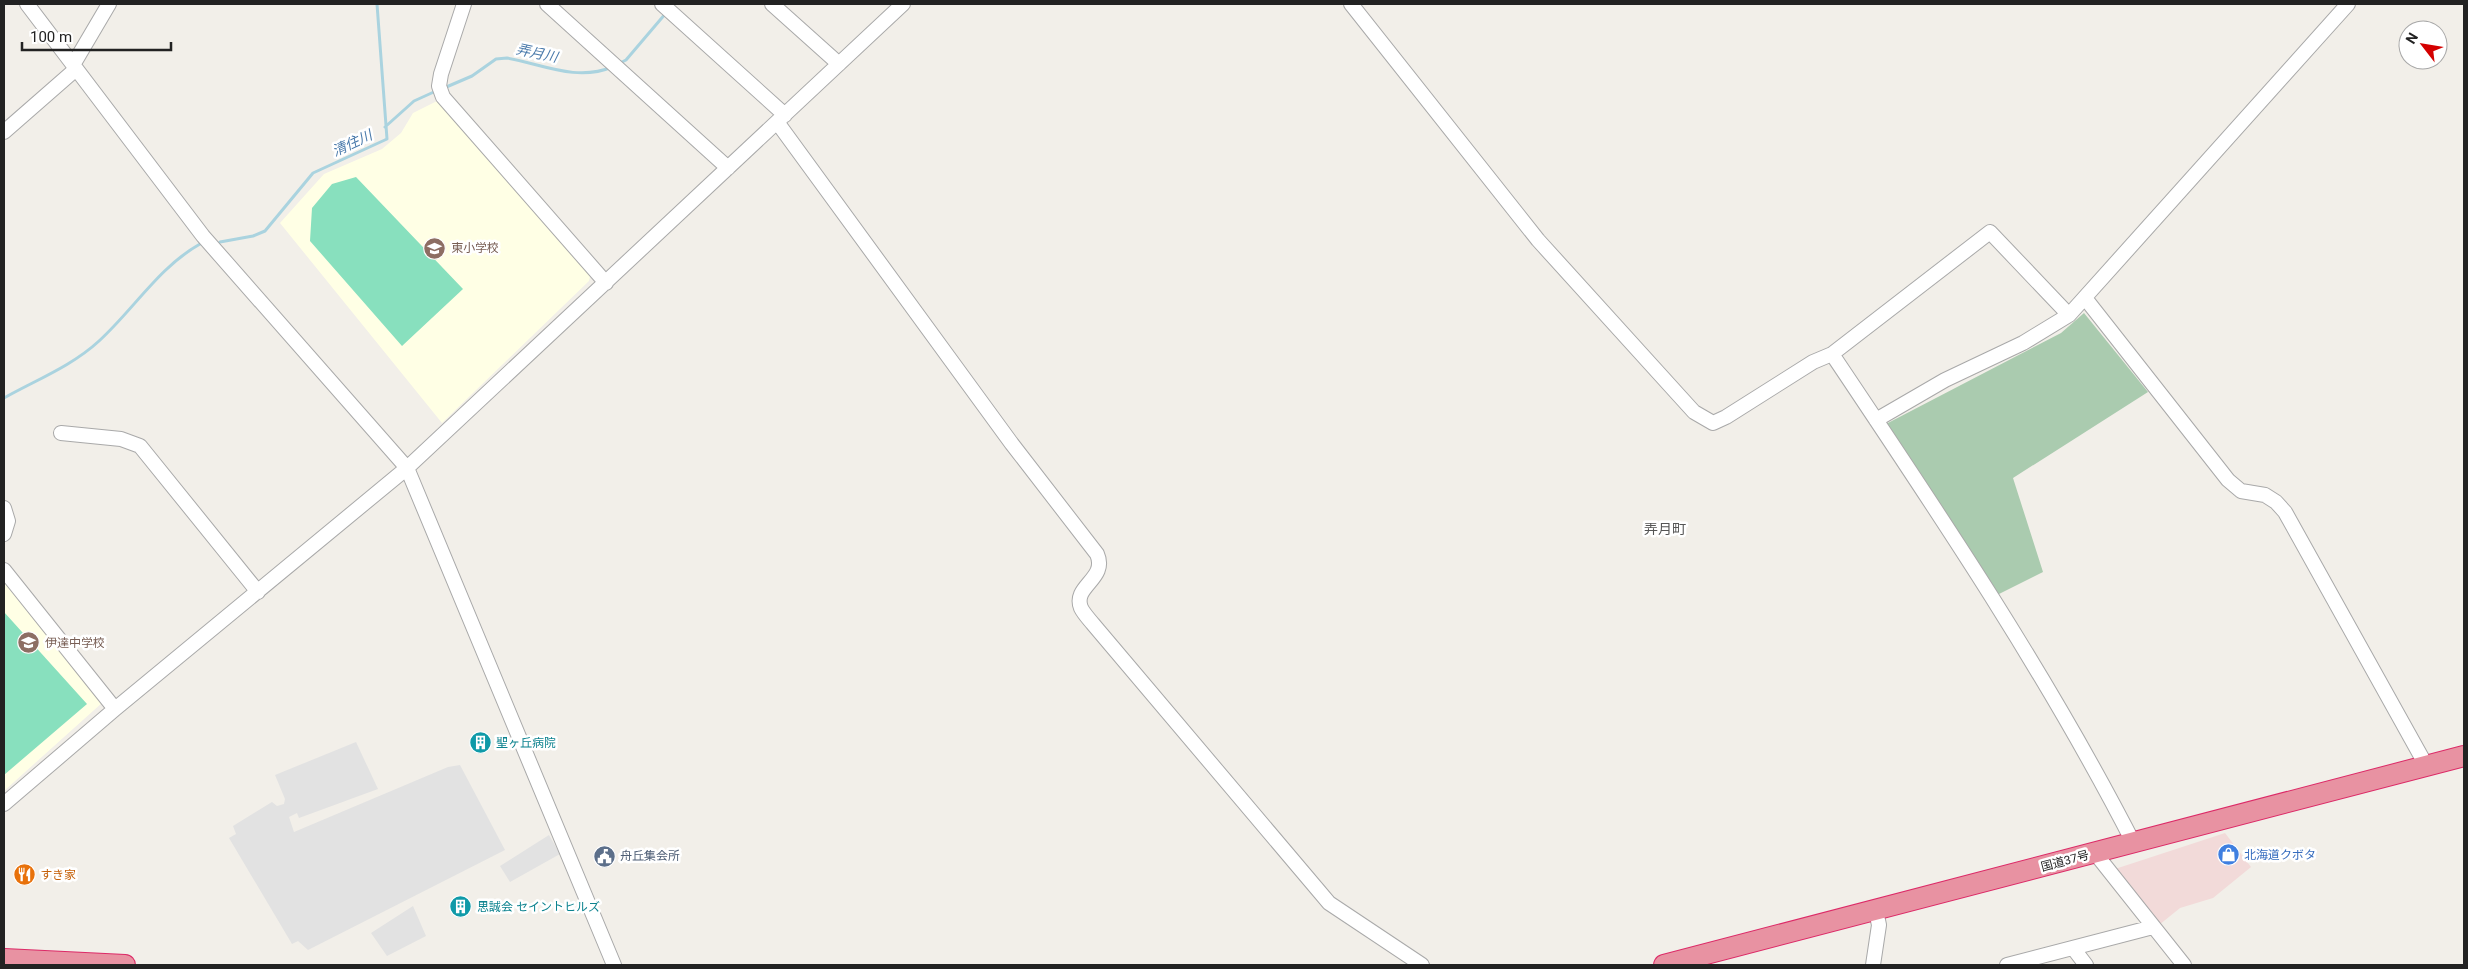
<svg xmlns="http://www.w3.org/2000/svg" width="2468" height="969" font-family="Roboto,'Noto Sans JP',sans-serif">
<rect width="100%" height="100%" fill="#f2efe9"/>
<path fill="#f2dad9" d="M2225,833L2251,867L2213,898L2180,908L2159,925L2115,869Z"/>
<path fill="#ffffe5" d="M439,100L591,272L589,281L442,423L280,223L324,174L382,149L401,133L413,113Z
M4,583L103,702L4,791Z"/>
<path fill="#aacbaf" d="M2084,313L2148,392L2013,478L2043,572L1997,595L1886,424L2061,333Z"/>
<path fill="#88e0be" d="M356,177L463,289L402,346L310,241L312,208L332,184Z
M4,612L87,704L4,775Z"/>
<path fill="#e2e2e2" d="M356,742L378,789L299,818L297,813L289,817L294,832L448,767L460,765L505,850L308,950L298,941L292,944L229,838L236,834L233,826L272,802L277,806L284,804L285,799L275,775Z
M549,835L560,854L510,882L500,866Z
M413,906L426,936L387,956L371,933Z"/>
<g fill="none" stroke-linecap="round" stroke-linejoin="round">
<path stroke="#aad3df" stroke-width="3" d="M620,63L626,60L666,13
M444,88L472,76L496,59L507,58C541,64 577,82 612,67
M385,127L414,101L436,91
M220,242L253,236L265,231L313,173L387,139L377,4
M4,398C36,380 72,366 99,341C134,309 159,267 200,244"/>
<defs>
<path id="minor" d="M27,4L203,236L407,468L614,965
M464,4L441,74L439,86L443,97L606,283
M547,4L728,168
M662,4L785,115
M772,4L839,64
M1351,4L1538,240L1694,412L1713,423L1726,417L1813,362L1832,354L1990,232L2069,315
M73,65L109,4
M777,122L1012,444L1097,554C1108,579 1072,586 1081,608C1084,614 1089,619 1093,624L1329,903L1422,965
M4,132L76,69
M2085,298L2228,480L2241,491L2265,495L2276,502L2285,512L2427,767
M1832,354C1938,512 2047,674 2134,844
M1876,420L1945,380L2023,343L2069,315L2348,4
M61,433L121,439L140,446L258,592
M4,508L8,521L4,534
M4,570L115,709
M4,804L115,709L407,468L903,4
M2095,853L2184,965
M2073,948L2086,965
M1873,965L1879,925L1876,911
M2007,965L2153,927"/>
<path id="highway" d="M4,959L125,965
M1664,965L2464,756"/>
</defs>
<use href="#minor" stroke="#a9a9a9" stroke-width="16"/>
<use href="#highway" stroke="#dc2a67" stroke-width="22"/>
<use href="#minor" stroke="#fff" stroke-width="14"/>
<use href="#highway" stroke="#e892a2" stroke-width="20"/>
</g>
<defs>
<symbol id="school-disc" viewBox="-11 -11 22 22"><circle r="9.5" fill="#8d6e63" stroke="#fff"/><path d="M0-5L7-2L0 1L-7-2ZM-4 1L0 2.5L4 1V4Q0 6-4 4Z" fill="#fff"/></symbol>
<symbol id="building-disc" viewBox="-11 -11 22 22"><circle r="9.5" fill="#0f9aa8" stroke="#fff"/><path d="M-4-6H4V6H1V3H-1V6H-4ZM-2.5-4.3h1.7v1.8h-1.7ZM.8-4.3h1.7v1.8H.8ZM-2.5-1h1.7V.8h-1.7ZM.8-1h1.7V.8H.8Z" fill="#fff"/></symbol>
<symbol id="shop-disc" viewBox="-11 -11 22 22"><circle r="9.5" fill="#3f7fe0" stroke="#fff"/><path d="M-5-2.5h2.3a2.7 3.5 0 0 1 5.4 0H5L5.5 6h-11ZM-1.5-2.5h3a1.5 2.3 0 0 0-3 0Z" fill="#fff"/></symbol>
<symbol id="civic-disc" viewBox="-11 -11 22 22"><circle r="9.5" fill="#5c6f8a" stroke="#fff"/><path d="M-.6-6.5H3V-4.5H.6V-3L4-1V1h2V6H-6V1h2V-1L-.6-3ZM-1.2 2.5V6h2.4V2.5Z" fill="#fff"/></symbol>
<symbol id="restaurant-disc" viewBox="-11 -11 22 22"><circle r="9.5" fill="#e8710a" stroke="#fff"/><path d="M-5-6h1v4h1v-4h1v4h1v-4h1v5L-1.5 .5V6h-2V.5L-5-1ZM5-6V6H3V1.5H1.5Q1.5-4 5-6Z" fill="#fff"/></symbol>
</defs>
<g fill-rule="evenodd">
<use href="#school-disc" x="422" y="236" width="25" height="25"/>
<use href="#school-disc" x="16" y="630" width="25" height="25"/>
<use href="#building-disc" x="468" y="730" width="25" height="25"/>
<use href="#shop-disc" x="2216" y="842" width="25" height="25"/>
<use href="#civic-disc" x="592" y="844" width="25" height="25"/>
<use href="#restaurant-disc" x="12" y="862" width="25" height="25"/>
<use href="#building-disc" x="448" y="894" width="25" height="25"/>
</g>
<g text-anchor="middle" stroke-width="5" stroke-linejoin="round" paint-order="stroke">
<g font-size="12" fill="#785e54" stroke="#fff" text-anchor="start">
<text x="451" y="252">東小学校</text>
<text x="45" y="647">伊達中学校</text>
</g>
<g font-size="12" fill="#0d838f" stroke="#fff" text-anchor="start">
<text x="496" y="747">聖ヶ丘病院</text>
<text x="477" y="911">思誠会 セイントヒルズ</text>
</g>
<g font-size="12" fill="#366cbe" stroke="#fff" text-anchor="start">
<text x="2244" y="859">北海道クボタ</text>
</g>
<g font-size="12" fill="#4e5e75" stroke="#fff" text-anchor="start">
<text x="620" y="860">舟丘集会所</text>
</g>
<g font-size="12" fill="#222" stroke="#fff">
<text transform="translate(2065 861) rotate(-15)" y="4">国道37号</text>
</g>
<g font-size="12" fill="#c56008" stroke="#fff" text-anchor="start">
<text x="40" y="879">すき家</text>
</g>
<g font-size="14" font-style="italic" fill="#4a7aab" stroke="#fff">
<text transform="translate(537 53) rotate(12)" y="5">弄月川</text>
<text transform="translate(352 143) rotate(-25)" y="5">清住川</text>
</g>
<g font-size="14" fill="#555" stroke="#fff">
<text x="1665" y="534">弄月町</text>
</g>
</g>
<rect width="2468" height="969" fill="none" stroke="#222222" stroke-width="10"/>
<g transform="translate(2423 45) rotate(301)"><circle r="24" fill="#ffffff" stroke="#a7a7a7"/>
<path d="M0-4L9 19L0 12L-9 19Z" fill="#d40000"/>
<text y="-8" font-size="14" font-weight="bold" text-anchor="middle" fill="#222222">N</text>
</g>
<path d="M22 42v8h149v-8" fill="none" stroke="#222222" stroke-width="2.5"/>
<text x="30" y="42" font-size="15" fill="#222222" stroke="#ffffff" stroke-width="4" paint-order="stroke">100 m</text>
</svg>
